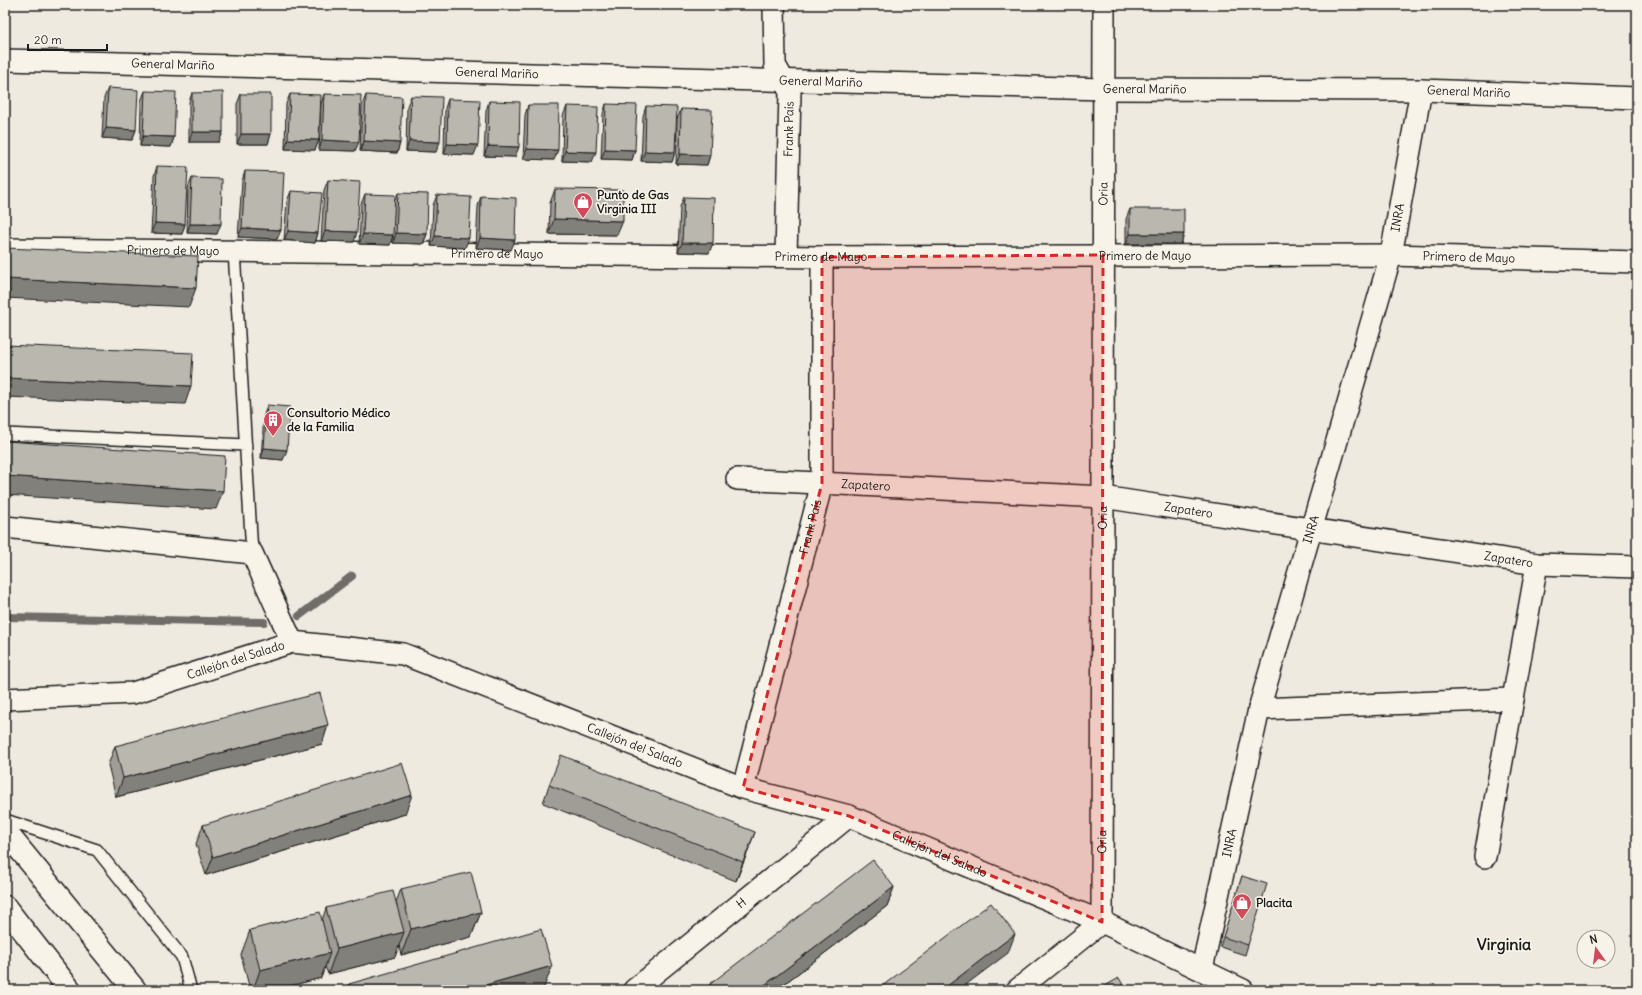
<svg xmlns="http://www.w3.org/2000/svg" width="1642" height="995" font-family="Delius,sans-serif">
<rect width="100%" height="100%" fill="#eeeae0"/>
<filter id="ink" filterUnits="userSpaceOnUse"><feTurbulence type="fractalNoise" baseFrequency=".025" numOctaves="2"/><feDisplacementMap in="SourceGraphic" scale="8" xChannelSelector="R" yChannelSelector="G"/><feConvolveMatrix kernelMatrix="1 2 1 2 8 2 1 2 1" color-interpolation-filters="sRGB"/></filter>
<g filter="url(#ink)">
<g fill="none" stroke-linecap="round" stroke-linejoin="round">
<path stroke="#6f6d69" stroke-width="8" d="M299,616L352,576
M5,617L264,622"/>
<defs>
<path id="service" d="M234,251L252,553
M5,434L246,445
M5,820L97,850L182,957L191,990"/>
<g id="minor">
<path d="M774,5L775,65L790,92L786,256"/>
<path id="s1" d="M5,60L1104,89L1421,90L1637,98"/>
<path id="s2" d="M5,249L822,257L1391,255L1637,262"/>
<path id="s3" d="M737,479L1103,497L1537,564L1637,567"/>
<path d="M5,527L252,553L292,642"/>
<path id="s4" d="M5,699L133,693L292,642L403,654L743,788L849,816L1102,922L1243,990"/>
<path d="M1259,709L1513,699"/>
<path id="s5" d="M743,788L822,483V257"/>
<path d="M1485,857L1537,564"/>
<path id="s6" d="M1202,969L1259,709L1391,255L1421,90"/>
<path id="s7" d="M634,990L849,816"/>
<path id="s8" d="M1017,990L1102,922L1104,5"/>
</g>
<path id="trunk" d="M5,831L135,990
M5,907L70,990"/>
</defs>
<use href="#service" stroke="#1c1c1c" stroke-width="14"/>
<use href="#minor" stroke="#1c1c1c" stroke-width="24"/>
<use href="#trunk" stroke="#1c1c1c" stroke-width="25"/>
<use href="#service" stroke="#f7f3e8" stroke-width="11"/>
<use href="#minor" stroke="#f7f3e8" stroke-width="21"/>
<use href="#trunk" stroke="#f7f3e8" stroke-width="22"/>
</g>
<path fill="#a09d96" stroke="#1c1c1c" d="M108,88L136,130L132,140L102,138L104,98Z
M145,91L174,137L171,147L140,146L141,101Z
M192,93L223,132L219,142H189V102Z
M241,94L271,134L268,144H237V104Z
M290,94L319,140L315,150L285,149L286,104Z
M324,94L355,151L319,150L321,104Z
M366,95L400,143L397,153L360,151L362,105Z
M411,96L436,152L406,151L407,106Z
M448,99L474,155L444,154L445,108Z
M489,101L515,157L484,156L486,111Z
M606,104L635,150L632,160L601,159L603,114Z
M528,105L554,160L523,159L525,115Z
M567,106L592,162L562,161L563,116Z
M646,106L675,152L672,162L641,161L643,116Z
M681,109L710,155L707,165L676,164L677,119Z
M157,166L185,224L182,234L151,233L154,176Z
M245,171L281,230L277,239L238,237L242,181Z
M192,178L217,234L187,233L188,188Z
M328,180L354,242L321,241L324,190Z
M555,189L617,235L549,234L550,203Z
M291,191L318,233L315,243L284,240L287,201Z
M398,193L427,234L423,244L393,243V236L390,245L359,244L361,204L365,194L395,200Z
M437,195L465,248L431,246L433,205Z
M481,196L511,250L476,248L478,206Z
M684,197L709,253L678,252L680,207Z
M1130,209L1184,234L1181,244H1126V219Z
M267,405L283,460L261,458L264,415Z
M328,725L322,744L116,797L108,765L115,746Z
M549,785L748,851L736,881L543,803Z
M405,814L206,875L196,844L203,825Z
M1242,876L1248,945L1245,955L1220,947Z
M894,887L887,906L776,990H707L710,984Z
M401,889L481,912L471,937L401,955L399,945L395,957L328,974L325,966L321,978L274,990H250L241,955L250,930L322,921L326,908L396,902Z
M349,984L543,990H346Z"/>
<path fill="#82807a" stroke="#1c1c1c" d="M106,128L136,130L132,140L102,138Z
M192,132H223L219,142H189Z
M241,134H271L268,144H237Z
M143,136L174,137L171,147L140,146Z
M288,139L319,140L315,150L285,149Z
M322,140L359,142L355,151L319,150Z
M364,141L400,143L397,153L360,151Z
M409,141L440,142L436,152L406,151Z
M447,144L478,145L474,155L444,154Z
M488,146L519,147L515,157L484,156Z
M527,149L558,150L554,160L523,159Z
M605,149L635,150L632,160L601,159Z
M565,151L596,152L592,162L562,161Z
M645,151L675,152L672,162L641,161Z
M680,154L710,155L707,165L676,164Z
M554,219L623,221L617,235L549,234Z
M155,223L185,224L182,234L151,233Z
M190,224H221L217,234L187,233Z
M242,228L281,230L277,239L238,237Z
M288,231L318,233L315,243L284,240Z
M325,231L357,232L354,242L321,241Z
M396,233L427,234L423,244L393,243Z
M363,234L393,235L390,245L359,244Z
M1130,234H1184L1181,244H1126Z
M435,236L469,238L465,248L431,246Z
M480,238L515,240L511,250L476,248Z
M682,243H713L709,253L678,252Z
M5,279L196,288L189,307L5,298Z
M5,378L191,386L185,404L5,397Z
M264,448L287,450L283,460L261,458Z
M5,476L223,491L216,509L5,495Z
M328,725L322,744L116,797L123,778Z
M412,795L405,814L206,875L213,857Z
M755,832L748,851L736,881L743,862Z
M894,887L887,906L776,990H758Z
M481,912L471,937L401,955L411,929Z
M404,932L395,957L328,974L337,949Z
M1015,934L1008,953L959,990H942Z
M330,953L321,978L274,990H253L260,970Z
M552,966L543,990H468Z"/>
<path fill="#bab7af" stroke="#1c1c1c" d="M108,88L138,90L136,130L106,128Z
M145,91L176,92L174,137L143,136Z
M223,92V132H192V93Z
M241,94H271V134H241Z
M290,94L321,95L319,140L288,139Z
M324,94L361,95L359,142L322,140Z
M366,95L402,97L400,143L364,141Z
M411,96L442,97L440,142L409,141Z
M448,99L480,100L478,145L447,144Z
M489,101L520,102L519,147L488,146Z
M606,104L637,105L635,150L605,149Z
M528,105H559L558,150L527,149Z
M567,106L598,107L596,152L565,151Z
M646,106L677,107L675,152L645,151Z
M681,109L712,110L710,155L680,154Z
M157,166L188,167L185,224L155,223Z
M245,171L284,172L281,230L242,228Z
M192,178L222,179L221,224H190Z
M328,180L360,182L357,232L325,231Z
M555,189L623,190V221L554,219Z
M291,191L322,193L318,233L288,231Z
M398,193L428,194L427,234L396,233Z
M365,194L395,195L393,235L363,234Z
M437,195L471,197L469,238L435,236Z
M481,196L516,198L515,240L480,238Z
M684,197L714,198L713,243H682Z
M1130,209H1184V234H1130Z
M5,248L198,256L196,288L5,279Z
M5,345L193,353L191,386L5,378Z
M267,405L290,407L287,450L264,448Z
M6,441L225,456L223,491L5,476V454Z
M320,693L328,725L123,778L115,746Z
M561,755L755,832L743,862L549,785Z
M402,763L412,795L213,857L203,825Z
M873,860L894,887L758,990H714L710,984Z
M471,872L481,912L411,929L401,889Z
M1242,876L1267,884L1248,945L1223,937Z
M393,891L404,932L337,949L326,908Z
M991,903L1015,934L942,990H877Z
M320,912L330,953L260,970L250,930Z
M541,929L552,966L468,990H350L349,984Z
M1119,978L1126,990H1098Z"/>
</g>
<path fill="#d62828" fill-opacity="0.2" stroke="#d62828" stroke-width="3" stroke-dasharray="8 5" stroke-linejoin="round" d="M1103,255L1102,922L849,816L743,788L822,483V257Z"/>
<defs>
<symbol id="shop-pin" viewBox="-11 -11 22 30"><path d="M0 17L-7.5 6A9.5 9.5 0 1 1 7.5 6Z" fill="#d1495b" stroke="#f7f3e8"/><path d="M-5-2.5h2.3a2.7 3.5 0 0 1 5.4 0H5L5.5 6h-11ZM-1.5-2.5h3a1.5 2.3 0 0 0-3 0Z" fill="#fff"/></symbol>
<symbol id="building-pin" viewBox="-11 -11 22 30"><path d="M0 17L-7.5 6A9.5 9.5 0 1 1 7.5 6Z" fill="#d1495b" stroke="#f7f3e8"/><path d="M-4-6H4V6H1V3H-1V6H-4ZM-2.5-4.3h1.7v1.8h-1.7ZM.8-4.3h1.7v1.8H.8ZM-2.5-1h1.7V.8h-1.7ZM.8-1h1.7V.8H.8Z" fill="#fff"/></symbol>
</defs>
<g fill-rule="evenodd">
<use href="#shop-pin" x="572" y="191" width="22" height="30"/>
<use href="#building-pin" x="262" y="409" width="22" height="30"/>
<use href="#shop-pin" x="1231" y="892" width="22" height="30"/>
</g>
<g text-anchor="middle" stroke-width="3.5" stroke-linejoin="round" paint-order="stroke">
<g font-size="12" fill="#1c1c1c" stroke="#f7f3e8">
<text dy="4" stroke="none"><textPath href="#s1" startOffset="168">General Mariño</textPath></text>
<text dy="4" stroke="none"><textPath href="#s1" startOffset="492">General Mariño</textPath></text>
<text dy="4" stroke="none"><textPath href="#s1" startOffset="816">General Mariño</textPath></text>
<text dy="4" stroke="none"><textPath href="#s1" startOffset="1140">General Mariño</textPath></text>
<text dy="4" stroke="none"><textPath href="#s1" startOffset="1464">General Mariño</textPath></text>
<text transform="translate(789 129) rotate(-89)" y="4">Frank País</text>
<text dy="4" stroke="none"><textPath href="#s8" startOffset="837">Oria</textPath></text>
<text dy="4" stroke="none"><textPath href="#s6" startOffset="777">INRA</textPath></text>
<text dy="4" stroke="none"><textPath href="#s2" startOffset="168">Primero de Mayo</textPath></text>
<text dy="4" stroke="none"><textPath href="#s2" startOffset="492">Primero de Mayo</textPath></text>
<text dy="4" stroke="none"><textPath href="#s2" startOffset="1140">Primero de Mayo</textPath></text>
<text dy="4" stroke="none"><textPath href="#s2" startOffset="816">Primero de Mayo</textPath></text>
<text dy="4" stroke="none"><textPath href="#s2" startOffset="1464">Primero de Mayo</textPath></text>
<text dy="4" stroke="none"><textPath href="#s3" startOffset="129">Zapatero</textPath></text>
<text dy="4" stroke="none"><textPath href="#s3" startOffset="453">Zapatero</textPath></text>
<text dy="4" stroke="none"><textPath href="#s8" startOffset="513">Oria</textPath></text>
<text dy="4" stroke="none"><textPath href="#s5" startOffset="270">Frank País</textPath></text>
<text dy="4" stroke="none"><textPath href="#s6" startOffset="453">INRA</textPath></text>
<text dy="4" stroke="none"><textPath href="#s3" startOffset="777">Zapatero</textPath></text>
<text dy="4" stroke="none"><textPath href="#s4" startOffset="236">Callejón del Salado</textPath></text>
<text dy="4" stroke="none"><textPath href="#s4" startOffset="656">Callejón del Salado</textPath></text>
<text dy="4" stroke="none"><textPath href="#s8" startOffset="189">Oria</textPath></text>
<text dy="4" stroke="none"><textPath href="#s6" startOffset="129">INRA</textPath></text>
<text dy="4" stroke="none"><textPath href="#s4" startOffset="980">Callejón del Salado</textPath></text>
<text dy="4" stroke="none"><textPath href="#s7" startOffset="138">H</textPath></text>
</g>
<g font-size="12" font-weight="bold" fill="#1c1c1c" stroke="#f7f3e8" text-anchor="start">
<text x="597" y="199">Punto de Gas<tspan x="597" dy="14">Virginia III</tspan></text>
<text x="287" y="417">Consultorio Médico<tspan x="287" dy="14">de la Familia</tspan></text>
<text x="1256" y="907">Placita</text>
</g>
<g font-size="16" font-weight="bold" fill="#1c1c1c" stroke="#f7f3e8">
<text x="1504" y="950">Virginia</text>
</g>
</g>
<rect width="1642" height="995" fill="none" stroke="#f7f3e8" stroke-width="20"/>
<rect x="10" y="10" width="1622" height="975" fill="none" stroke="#1c1c1c" stroke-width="1.5" filter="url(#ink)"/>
<g transform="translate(1596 949) rotate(346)"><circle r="19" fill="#f7f3e8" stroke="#9f9d96"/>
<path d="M0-3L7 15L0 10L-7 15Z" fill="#d1495b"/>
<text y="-6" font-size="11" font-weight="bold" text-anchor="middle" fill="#1c1c1c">N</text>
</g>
<path d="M28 44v6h79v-6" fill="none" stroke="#1c1c1c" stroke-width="2"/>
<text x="34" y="44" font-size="12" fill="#1c1c1c" stroke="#f7f3e8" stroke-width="3" paint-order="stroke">20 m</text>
</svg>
